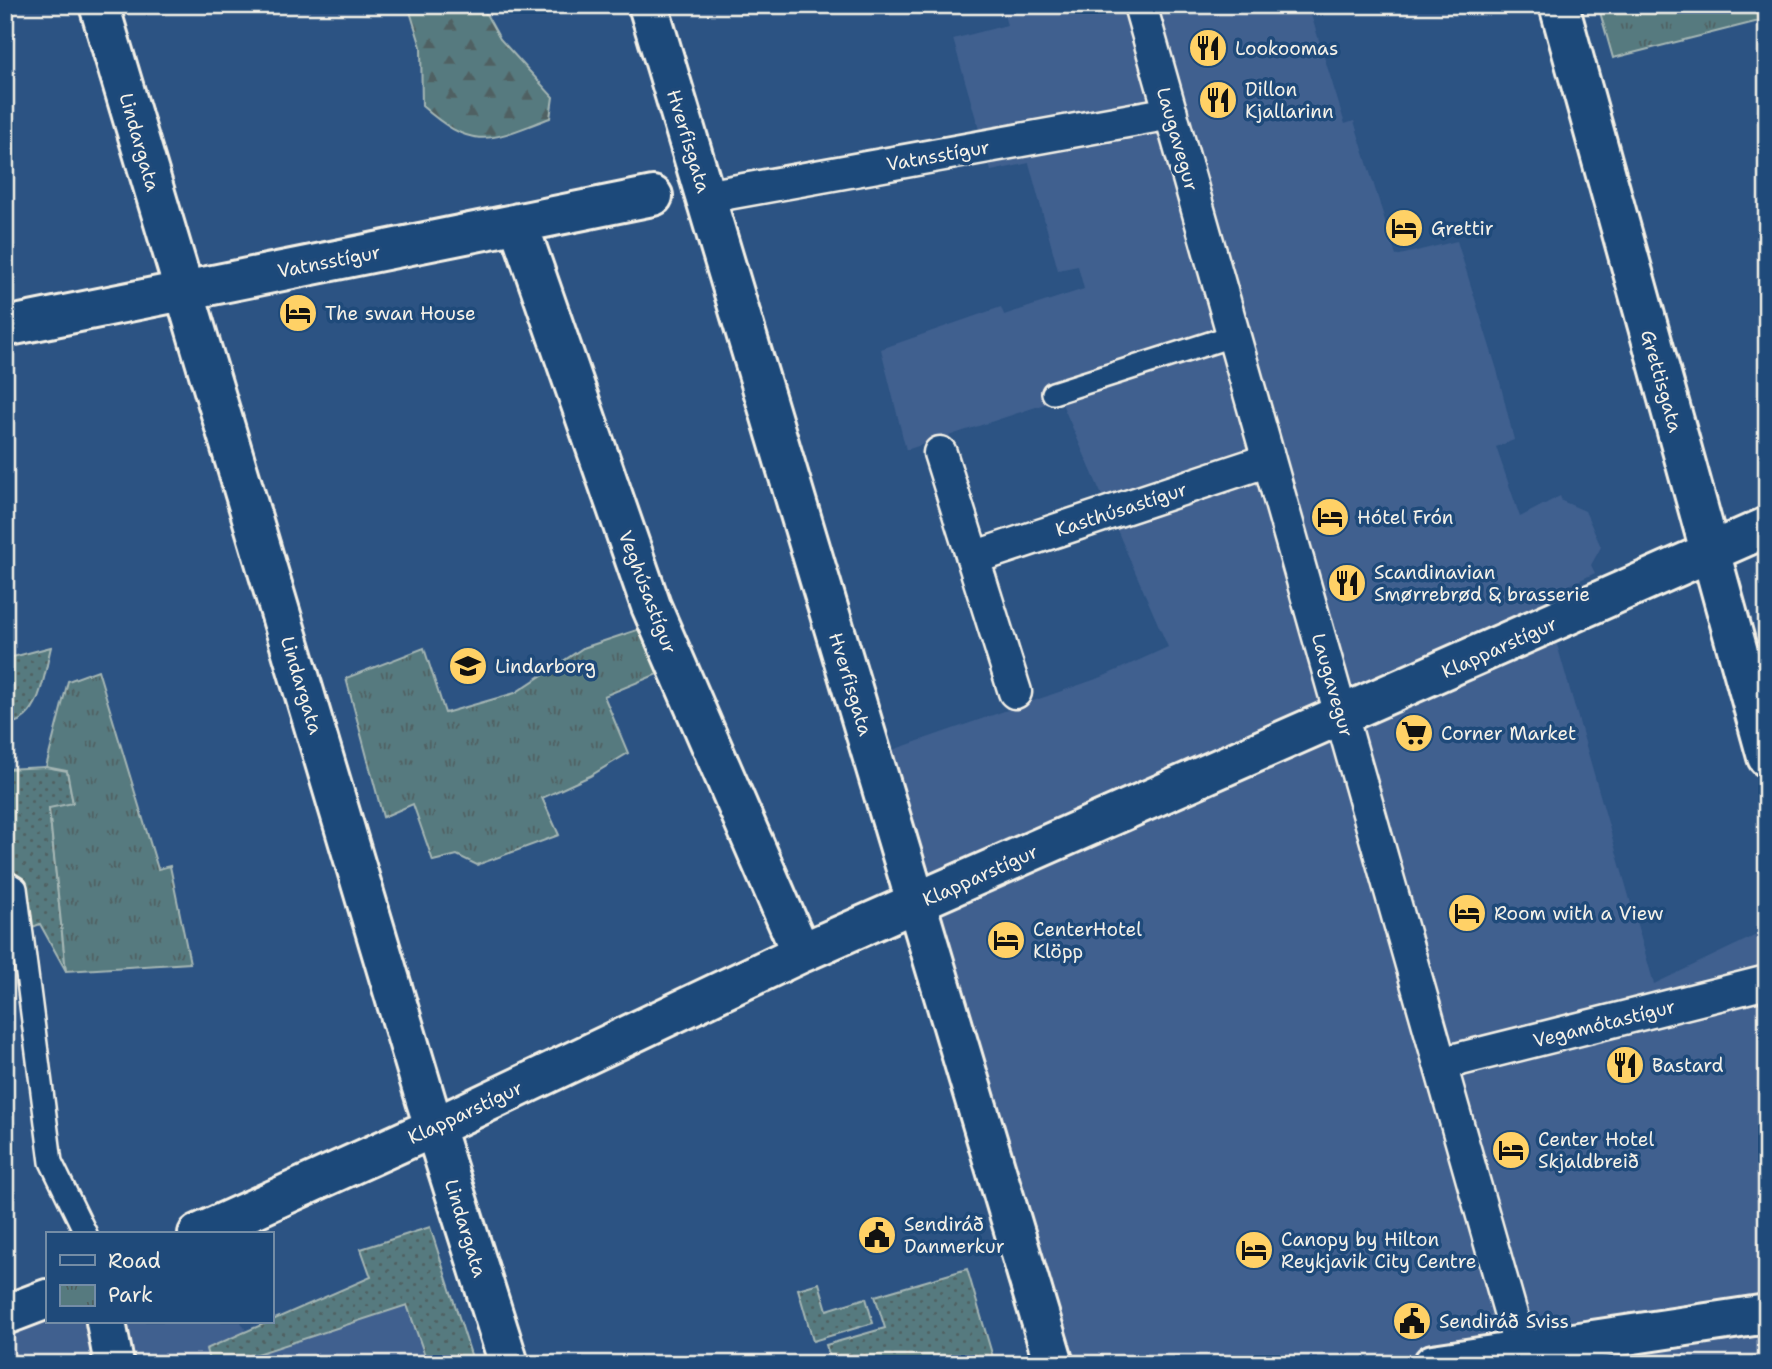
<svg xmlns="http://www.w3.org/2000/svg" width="1772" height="1369" font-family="'Shantell Sans',sans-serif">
<defs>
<pattern id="grass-dots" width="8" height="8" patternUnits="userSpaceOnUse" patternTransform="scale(1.75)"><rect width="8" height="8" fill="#567a7f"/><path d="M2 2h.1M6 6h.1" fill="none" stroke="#506162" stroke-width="1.8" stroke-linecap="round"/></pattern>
<pattern id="forest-firs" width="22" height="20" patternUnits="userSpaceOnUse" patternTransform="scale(1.75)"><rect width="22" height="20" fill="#567a7f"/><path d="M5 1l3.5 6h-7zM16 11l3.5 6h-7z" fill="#506162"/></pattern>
<pattern id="park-tufts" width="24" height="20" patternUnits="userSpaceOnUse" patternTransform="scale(1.75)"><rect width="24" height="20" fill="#567a7f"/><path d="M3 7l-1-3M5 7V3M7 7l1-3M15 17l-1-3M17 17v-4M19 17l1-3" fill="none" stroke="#506162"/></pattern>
</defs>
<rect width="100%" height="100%" fill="#2c5383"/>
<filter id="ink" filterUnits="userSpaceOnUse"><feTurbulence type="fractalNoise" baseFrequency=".0143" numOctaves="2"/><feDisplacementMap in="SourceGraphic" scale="14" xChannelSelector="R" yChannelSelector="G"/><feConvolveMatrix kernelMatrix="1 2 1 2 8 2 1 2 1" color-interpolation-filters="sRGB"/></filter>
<g filter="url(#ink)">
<path fill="#40608f" d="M1001,5H1308L1345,124L1354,121L1396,256L1457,241L1497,370L1514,440L1496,447L1520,517L1560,496L1562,501L1585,511L1601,547L1591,565L1595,573L1555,592L1546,606L1654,984L1767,930V1364H1077L884,753L1102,677L1168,647L1060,399L906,450L881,349L1001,307L1004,315L1084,289L1078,266L1058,270L1029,163L991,171L953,39L1007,25Z
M430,1227L474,1364H5V1328L47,1309V1322H241L247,1332L371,1277L361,1249Z"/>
<path fill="url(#grass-dots)" stroke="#a5b6b4" stroke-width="2" d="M51,647C44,673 41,724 5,724V659Z
M46,767L67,770L73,804L49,809L66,971L40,924L5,938V769Z
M430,1227L474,1364H428L407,1305L227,1364H210L206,1349L371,1277L361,1249Z
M967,1269L995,1364H832L826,1345L885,1328L875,1296Z
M819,1283L827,1310L866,1298L873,1323L813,1341L798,1289Z"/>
<path fill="url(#forest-firs)" stroke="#a5b6b4" stroke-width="2" d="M408,5H481L500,39L553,97L550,118C491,140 475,153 422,106L421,47Z"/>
<path fill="url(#park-tufts)" stroke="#a5b6b4" stroke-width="2" d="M1598,5H1767V19L1613,58Z
M640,629L660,673L604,696L628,753L590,776L542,798L559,835L477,865L457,855L433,861L413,804L383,817L346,678L424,648L445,713L515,693L583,648Z
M98,670L158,869L170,866L190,963L66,971L49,808L73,803L67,771L46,767L68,681Z"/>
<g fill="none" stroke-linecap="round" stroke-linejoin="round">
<defs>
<path id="service" d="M1053,393L1235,335
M5,881L16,888L51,1162L86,1234"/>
<path id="pedestrian" d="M1140,5L1525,1364
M705,197L1171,113
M940,453L1015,692
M973,558L1269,460
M1440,1064L1767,982"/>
<path id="minor" d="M99,5L426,1101L509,1364
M1559,5L1767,757
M518,223L651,606L801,953
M5,327L653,196
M198,1234L435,1127L801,953L1767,527
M5,1315L47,1299
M106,1322L114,1364
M1433,1364L1767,1314"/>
<path id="tertiary" d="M648,5L1054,1364"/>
</defs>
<use href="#service" stroke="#f4f1e8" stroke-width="26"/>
<use href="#pedestrian" stroke="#f4f1e8" stroke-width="37"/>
<use href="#minor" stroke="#f4f1e8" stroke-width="44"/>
<use href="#tertiary" stroke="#f4f1e8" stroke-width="44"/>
<use href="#service" stroke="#1f4a7a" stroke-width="21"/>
<use href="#pedestrian" stroke="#1f4a7a" stroke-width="32"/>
<use href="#minor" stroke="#1f4a7a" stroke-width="38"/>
<use href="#tertiary" stroke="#1f4a7a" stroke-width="38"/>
</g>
</g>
<defs>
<symbol id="restaurant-disc" viewBox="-11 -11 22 22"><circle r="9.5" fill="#ffd166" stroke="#1f4a7a"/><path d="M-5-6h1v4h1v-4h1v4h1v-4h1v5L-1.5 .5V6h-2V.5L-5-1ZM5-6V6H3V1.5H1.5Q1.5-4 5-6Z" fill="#111"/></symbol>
<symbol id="hotel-disc" viewBox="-11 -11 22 22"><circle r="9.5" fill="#ffd166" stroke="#1f4a7a"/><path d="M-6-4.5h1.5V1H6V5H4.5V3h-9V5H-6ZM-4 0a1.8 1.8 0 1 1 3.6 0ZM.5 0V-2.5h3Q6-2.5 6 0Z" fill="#111"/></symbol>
<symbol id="school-disc" viewBox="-11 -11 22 22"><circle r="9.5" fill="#ffd166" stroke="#1f4a7a"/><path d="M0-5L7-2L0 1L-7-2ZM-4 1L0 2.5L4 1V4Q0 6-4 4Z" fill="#111"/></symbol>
<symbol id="supermarket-disc" viewBox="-11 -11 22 22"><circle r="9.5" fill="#ffd166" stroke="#1f4a7a"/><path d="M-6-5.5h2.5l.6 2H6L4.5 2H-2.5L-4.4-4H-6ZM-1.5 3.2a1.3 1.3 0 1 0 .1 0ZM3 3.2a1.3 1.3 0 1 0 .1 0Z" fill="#111"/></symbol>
<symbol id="civic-disc" viewBox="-11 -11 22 22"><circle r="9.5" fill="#ffd166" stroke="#1f4a7a"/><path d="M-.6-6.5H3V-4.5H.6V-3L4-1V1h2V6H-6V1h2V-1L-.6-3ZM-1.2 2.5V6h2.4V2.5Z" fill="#111"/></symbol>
</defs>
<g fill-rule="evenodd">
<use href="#restaurant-disc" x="1186" y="26" width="44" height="44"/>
<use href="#restaurant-disc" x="1196" y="78" width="44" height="44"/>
<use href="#hotel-disc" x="1382" y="206" width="44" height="44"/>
<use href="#hotel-disc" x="276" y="291" width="44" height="44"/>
<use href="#hotel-disc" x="1308" y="495" width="44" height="44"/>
<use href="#restaurant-disc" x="1325" y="561" width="44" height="44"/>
<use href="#school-disc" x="446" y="644" width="44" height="44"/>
<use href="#supermarket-disc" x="1392" y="711" width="44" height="44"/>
<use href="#hotel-disc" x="1445" y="891" width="44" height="44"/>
<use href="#hotel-disc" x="984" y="918" width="44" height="44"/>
<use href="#restaurant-disc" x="1603" y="1043" width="44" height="44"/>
<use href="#hotel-disc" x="1489" y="1128" width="44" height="44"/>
<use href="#civic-disc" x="855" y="1213" width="44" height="44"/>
<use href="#hotel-disc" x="1232" y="1228" width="44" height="44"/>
<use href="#civic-disc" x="1390" y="1299" width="44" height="44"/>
</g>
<g text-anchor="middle" stroke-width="7" stroke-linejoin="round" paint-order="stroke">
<g font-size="19" fill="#f4f1e8" stroke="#1f4a7a" text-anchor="start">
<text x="1235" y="55">Lookoomas</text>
<text x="1245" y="96">Dillon<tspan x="1245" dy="22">Kjallarinn</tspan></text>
<text x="1431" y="235">Grettir</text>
<text x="325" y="320">The swan House</text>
<text x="1357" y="524">Hótel Frón</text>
<text x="1374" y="579">Scandinavian<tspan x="1374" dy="22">Smørrebrød &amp; brasserie</tspan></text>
<text x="495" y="673">Lindarborg</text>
<text x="1441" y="740">Corner Market</text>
<text x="1494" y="920">Room with a View</text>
<text x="1033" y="936">CenterHotel<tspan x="1033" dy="22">Klöpp</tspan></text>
<text x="1652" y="1072">Bastard</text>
<text x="1538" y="1146">Center Hotel<tspan x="1538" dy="22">Skjaldbreið</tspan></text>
<text x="904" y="1231">Sendiráð<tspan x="904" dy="22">Danmerkur</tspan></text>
<text x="1281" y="1246">Canopy by Hilton<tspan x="1281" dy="22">Reykjavik City Centre</tspan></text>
<text x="1439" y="1328">Sendiráð Sviss</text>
</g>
<g font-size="19" fill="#f4f1e8" stroke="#1f4a7a">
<text transform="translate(1178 139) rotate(74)" y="7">Laugavegur</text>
<text transform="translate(689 141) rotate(73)" y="7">Hverfisgata</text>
<text transform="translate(140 142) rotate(74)" y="7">Lindargata</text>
<text transform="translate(938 155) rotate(-10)" y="7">Vatnsstígur</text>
<text transform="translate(329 261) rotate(-11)" y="7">Vatnsstígur</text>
<text transform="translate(1662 381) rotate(74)" y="7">Grettisgata</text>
<text transform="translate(1121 509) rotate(-18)" y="7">Kasthúsastígur</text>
<text transform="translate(648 592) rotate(69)" y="7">Veghúsastígur</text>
<text transform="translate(1499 647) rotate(-24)" y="7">Klapparstígur</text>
<text transform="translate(851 684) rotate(73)" y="7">Hverfisgata</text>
<text transform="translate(302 685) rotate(73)" y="7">Lindargata</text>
<text transform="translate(1333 685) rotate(74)" y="7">Laugavegur</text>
<text transform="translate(980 875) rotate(-24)" y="7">Klapparstígur</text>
<text transform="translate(1604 1023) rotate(-14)" y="7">Vegamótastígur</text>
<text transform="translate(465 1112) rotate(-25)" y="7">Klapparstígur</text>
<text transform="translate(466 1228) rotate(73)" y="7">Lindargata</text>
</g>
</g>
<rect width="1772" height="1369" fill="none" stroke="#1f4a7a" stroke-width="28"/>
<rect x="14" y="14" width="1744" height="1341" fill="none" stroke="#f4f1e8" stroke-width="2.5" filter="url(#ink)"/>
<rect x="46" y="1232" width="228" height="91" fill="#1f4a7a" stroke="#748da6" stroke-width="2"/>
<rect x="60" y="1255" width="35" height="10" fill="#1f4a7a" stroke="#748da6" stroke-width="2"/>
<text x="108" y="1268" font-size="21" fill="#f4f1e8">Road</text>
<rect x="60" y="1285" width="35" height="21" fill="url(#park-tufts)" stroke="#748da6" stroke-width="2"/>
<text x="108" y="1302" font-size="21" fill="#f4f1e8">Park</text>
</svg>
